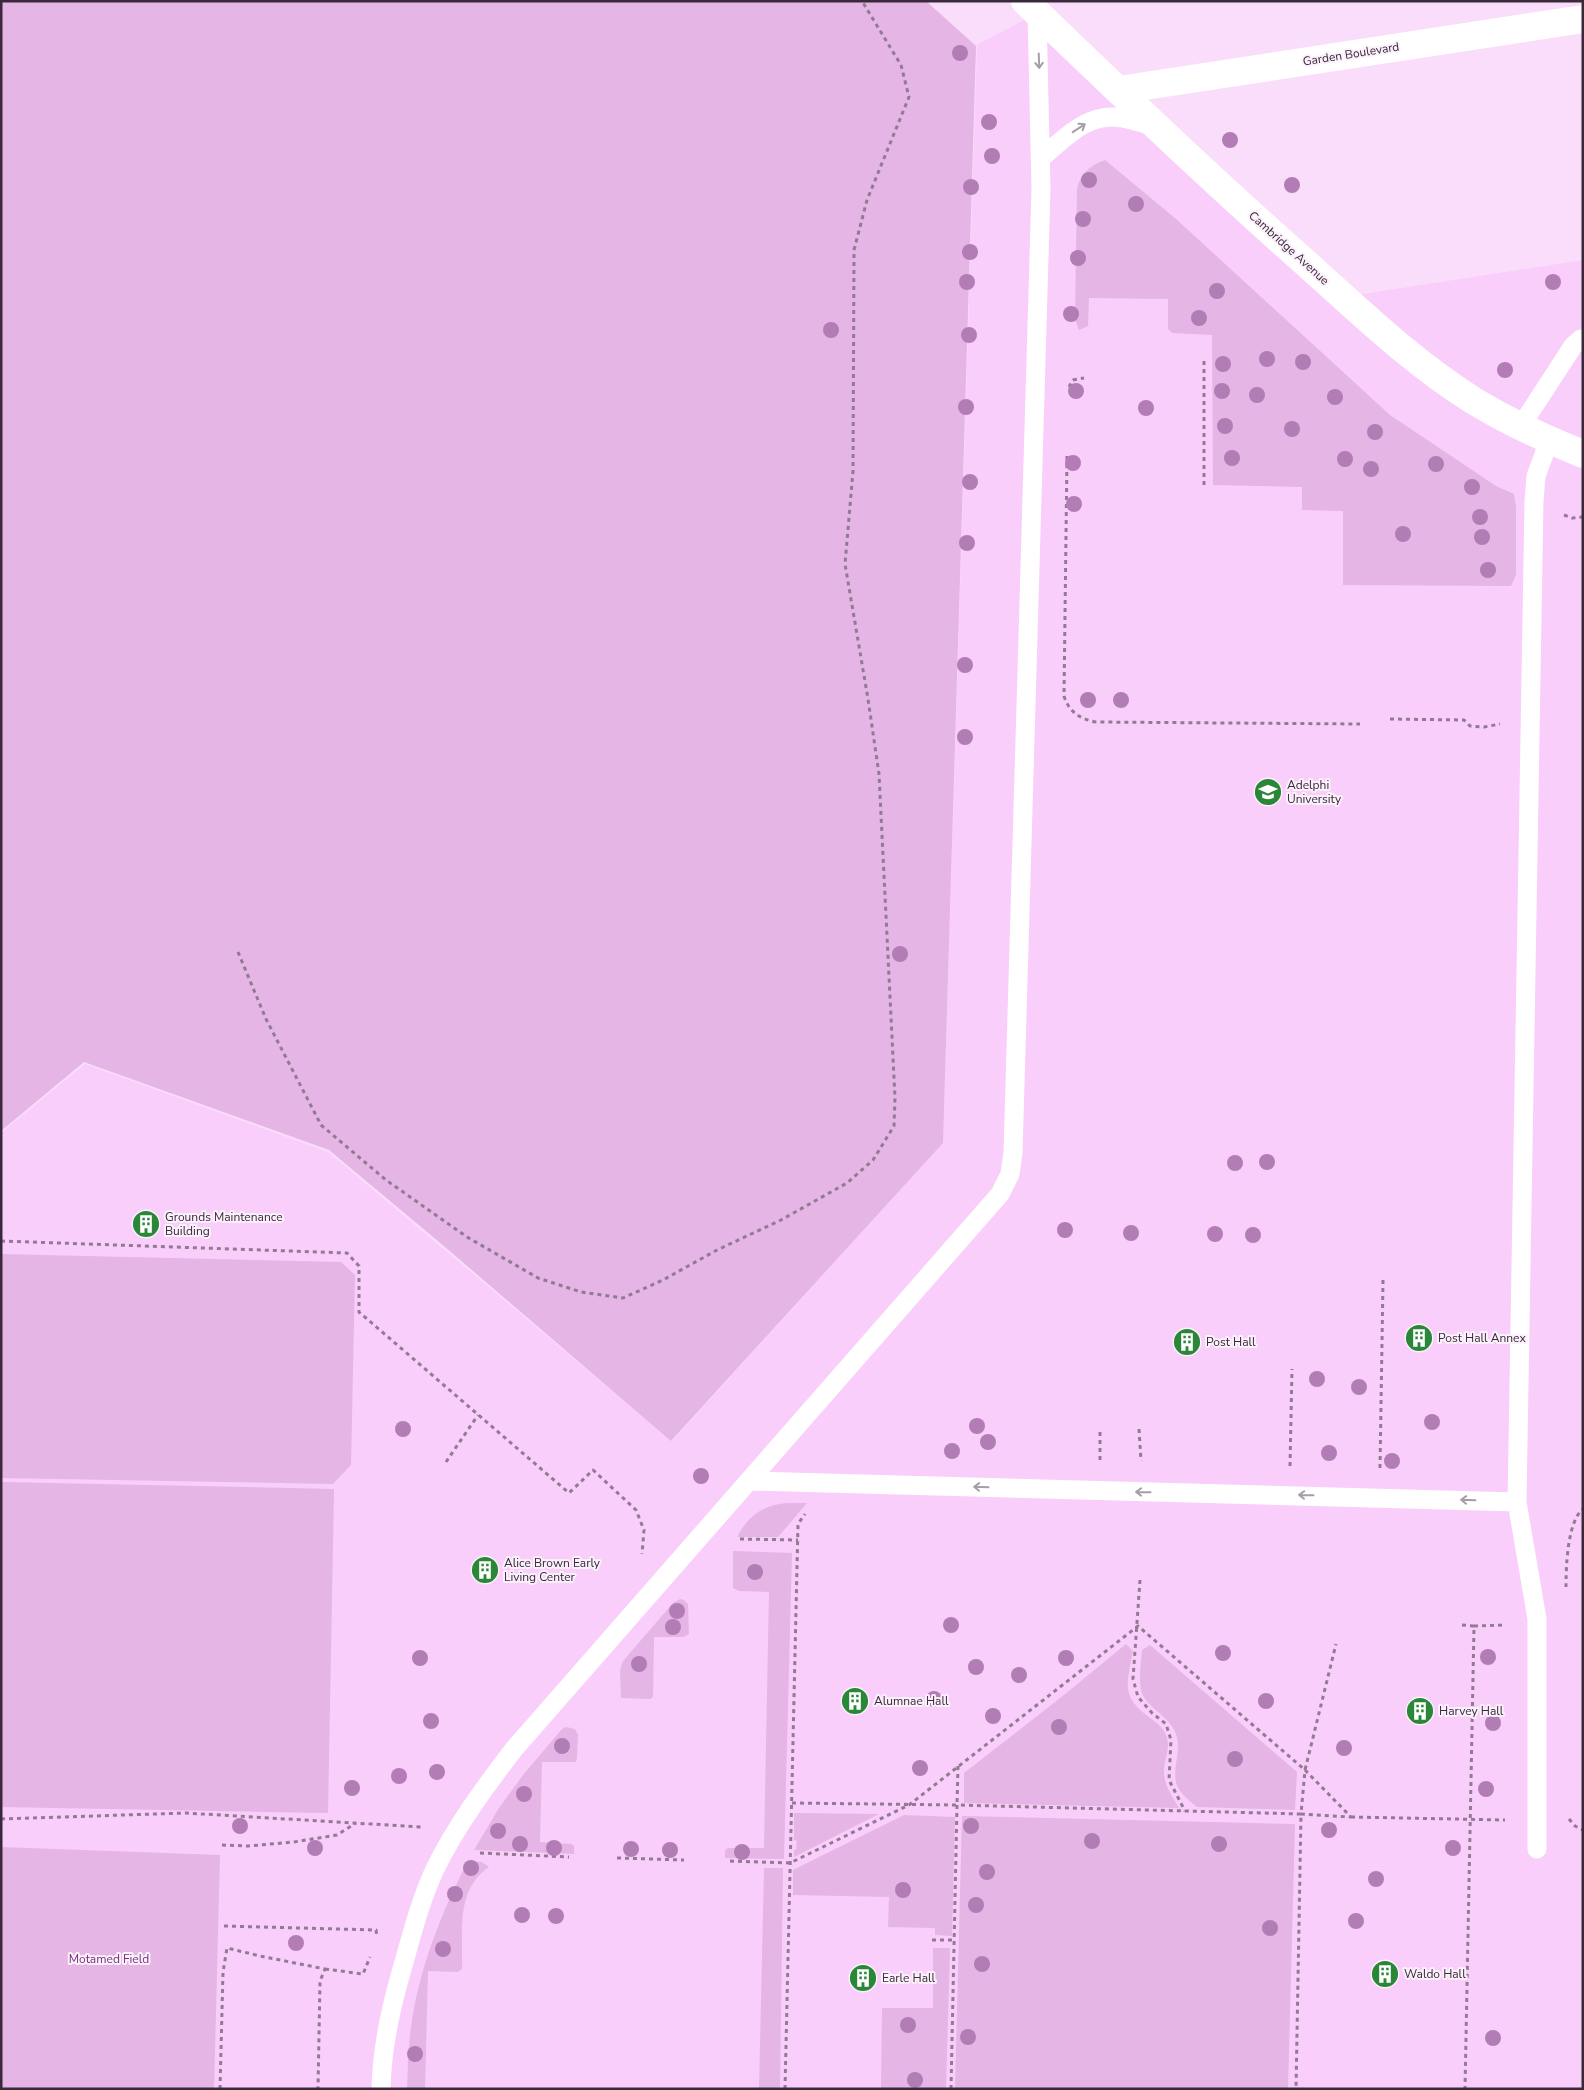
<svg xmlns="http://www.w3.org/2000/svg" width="1584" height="2090" font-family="'Nunito Sans',sans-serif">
<rect width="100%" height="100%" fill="#faddfa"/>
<path fill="#f9cefa" d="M1037,13L1344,297L1583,260V2089H1V1133L85,1064L328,1152L672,1441L943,1143L977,45Z"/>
<path fill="#e4b5e5" d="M1,1H926L976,46L943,1143L671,1441L445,1247L329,1150L84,1062L1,1131Z
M1105,160L1176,219L1390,415L1496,486L1514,494L1516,507V575L1511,586L1343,585V511L1302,510V487L1213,485L1212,335L1172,333L1168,329V299L1089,298L1088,326L1079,330L1075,319L1077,190C1080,173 1090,166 1105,160Z
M1,1254L341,1262L355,1275L351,1465L333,1484L1,1478Z
M1,1482L334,1489L328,1813L1,1807Z
M787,1503H807L778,1537H737C748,1516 763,1505 787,1503Z
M733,1551L792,1553L784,1859L725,1858V1850L728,1848H764L769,1592L739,1591L733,1588Z
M680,1599L684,1600L688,1604L689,1634L683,1637H654L653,1697L650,1699L621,1698L620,1670L623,1661L673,1603Z
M1126,1644L1133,1651C1127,1684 1120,1696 1150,1718C1157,1723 1163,1727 1166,1735C1171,1747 1165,1757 1164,1769C1163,1784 1172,1796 1179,1808L964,1803V1773L1064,1695Z
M1150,1645L1297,1772L1295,1810L1197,1807C1191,1802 1185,1797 1180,1791C1168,1774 1183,1753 1176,1734C1169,1715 1148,1709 1142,1693C1138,1680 1141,1663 1142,1650Z
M566,1727L575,1729L578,1735L577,1758L576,1762H542L540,1842L571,1844L574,1846V1854L474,1850L499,1808L523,1775L562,1729Z
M794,1813L879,1814L794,1857V1850H796L797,1841L794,1840Z
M904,1815L955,1817L952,1936L935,1935V1928L888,1927L889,1897L793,1895V1870Z
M962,1816L1295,1824L1288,2089H955Z
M1,1847L220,1855L214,2089H1Z
M468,1861L482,1862L489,1867C455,1890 463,1932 462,1969L458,1972L428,1971L425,2089H407C408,2068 408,2048 411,2027C419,1969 441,1913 468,1861Z
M764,1868H783L780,2089H759Z
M933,1948H950L946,2089H881L882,2008H933Z"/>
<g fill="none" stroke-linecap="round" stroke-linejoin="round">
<path stroke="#927b92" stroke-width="3" stroke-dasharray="4 4" stroke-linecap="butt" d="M1069,387L1073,380L1084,378
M1067,456L1064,696C1069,712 1080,719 1096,722L1360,724
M1204,485V357
M1564,515L1572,518L1583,517
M1390,719L1464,720L1470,726L1484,727L1500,724
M238,952L266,1019L321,1125L386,1180L467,1237L538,1278L581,1292L623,1298L663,1280L717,1250L781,1220L847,1183L873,1160L894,1126L895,1098L879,774L868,699L845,564L853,471L854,250L867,200L909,97L901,65L862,1
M1,1241L347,1253L359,1266V1312L569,1493L593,1470L636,1510L644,1530L642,1554
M1139,1429L1141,1461
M1100,1460V1428
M446,1462L478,1415
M1290,1466L1292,1369
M1380,1468L1383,1280
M740,1539L798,1540
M1140,1580L1133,1679L1138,1697L1152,1713L1166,1724L1171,1740L1169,1780L1185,1811
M1566,1587C1566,1568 1567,1522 1583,1509
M1462,1625L1474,1626L1465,2089
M1474,1626L1506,1625
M1305,1770L1351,1817L1301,1814Z
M792,1803L957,1805L958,1766
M1351,1817L1505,1820
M1,1819L186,1813L421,1827
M1569,1819L1575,1826L1583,1830
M222,1845L248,1846L294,1842L337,1835L356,1823
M480,1853L569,1857
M617,1858L684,1860
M730,1861L790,1863L909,1805L1138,1626L1305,1770L1336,1644
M224,1926L376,1930L377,1937
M932,1940H955
M325,1969L363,1974L370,1957
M220,2089L223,1972L227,1948L260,1956L325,1969L320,1981L318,2089
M785,2089L798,1524L805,1514
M951,2089L957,1805L1301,1814L1296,2089"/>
<path stroke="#fff" stroke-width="19" d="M1041,158C1065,138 1089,111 1122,118C1133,120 1143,123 1153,126
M1521,426L1573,346L1581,339
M749,1481L1517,1502
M1537,1849V1619L1517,1502L1534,501L1536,476L1549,441
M381,2089C382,2043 393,1999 406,1955C414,1926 422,1897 435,1869C456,1826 485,1787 514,1749L1000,1194L1010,1174L1013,1153L1041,188L1037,13"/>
<path stroke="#fff" stroke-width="28" d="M1025,1C1115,88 1205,174 1299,257C1355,307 1410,361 1474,401C1509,422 1545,439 1583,454
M1119,90L1583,19"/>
</g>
<g fill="#b27cb5">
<circle cx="960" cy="53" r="8"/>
<circle cx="989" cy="122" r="8"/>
<circle cx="1230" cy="140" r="8"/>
<circle cx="992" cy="156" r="8"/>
<circle cx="1089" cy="180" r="8"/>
<circle cx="1292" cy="185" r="8"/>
<circle cx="971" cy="187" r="8"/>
<circle cx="1136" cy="204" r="8"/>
<circle cx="1083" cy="219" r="8"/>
<circle cx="970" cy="252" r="8"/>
<circle cx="1078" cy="258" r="8"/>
<circle cx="967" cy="282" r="8"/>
<circle cx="1553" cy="282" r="8"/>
<circle cx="1217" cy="291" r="8"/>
<circle cx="1071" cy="314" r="8"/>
<circle cx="1199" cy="318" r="8"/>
<circle cx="831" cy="330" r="8"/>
<circle cx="969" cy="335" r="8"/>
<circle cx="1267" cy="359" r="8"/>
<circle cx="1303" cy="362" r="8"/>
<circle cx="1223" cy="364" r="8"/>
<circle cx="1505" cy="370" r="8"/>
<circle cx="1076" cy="391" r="8"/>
<circle cx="1222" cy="391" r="8"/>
<circle cx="1257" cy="395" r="8"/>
<circle cx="1335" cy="397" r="8"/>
<circle cx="966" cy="407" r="8"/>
<circle cx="1146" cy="408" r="8"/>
<circle cx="1225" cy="426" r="8"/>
<circle cx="1292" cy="429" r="8"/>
<circle cx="1375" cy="432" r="8"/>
<circle cx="1232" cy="458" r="8"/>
<circle cx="1345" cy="459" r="8"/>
<circle cx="1073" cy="463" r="8"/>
<circle cx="1436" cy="464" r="8"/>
<circle cx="1371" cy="469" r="8"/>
<circle cx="970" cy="482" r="8"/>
<circle cx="1472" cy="487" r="8"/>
<circle cx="1074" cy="504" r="8"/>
<circle cx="1480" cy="517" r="8"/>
<circle cx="1403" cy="534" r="8"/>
<circle cx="1482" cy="537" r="8"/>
<circle cx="967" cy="543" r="8"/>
<circle cx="1488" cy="570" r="8"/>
<circle cx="965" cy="665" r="8"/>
<circle cx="1088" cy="700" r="8"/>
<circle cx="1121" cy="700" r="8"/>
<circle cx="965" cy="737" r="8"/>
<circle cx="900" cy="954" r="8"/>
<circle cx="1267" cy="1162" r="8"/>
<circle cx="1235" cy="1163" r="8"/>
<circle cx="1065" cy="1230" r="8"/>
<circle cx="1131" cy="1233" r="8"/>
<circle cx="1215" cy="1234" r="8"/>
<circle cx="1253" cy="1235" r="8"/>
<circle cx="1317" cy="1379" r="8"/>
<circle cx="1359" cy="1387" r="8"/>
<circle cx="1432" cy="1422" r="8"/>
<circle cx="977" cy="1426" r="8"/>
<circle cx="403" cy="1429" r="8"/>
<circle cx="988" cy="1442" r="8"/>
<circle cx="952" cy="1451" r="8"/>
<circle cx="1329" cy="1453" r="8"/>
<circle cx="1392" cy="1461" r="8"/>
<circle cx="701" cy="1476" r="8"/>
<circle cx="755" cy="1572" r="8"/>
<circle cx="677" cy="1611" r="8"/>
<circle cx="951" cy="1625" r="8"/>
<circle cx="673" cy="1627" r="8"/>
<circle cx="1223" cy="1653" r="8"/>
<circle cx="1488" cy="1657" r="8"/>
<circle cx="420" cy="1658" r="8"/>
<circle cx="1066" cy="1658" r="8"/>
<circle cx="639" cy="1664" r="8"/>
<circle cx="976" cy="1667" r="8"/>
<circle cx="1019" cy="1675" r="8"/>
<circle cx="934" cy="1699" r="8"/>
<circle cx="1266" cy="1701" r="8"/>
<circle cx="993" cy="1716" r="8"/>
<circle cx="431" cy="1721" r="8"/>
<circle cx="1493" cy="1723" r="8"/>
<circle cx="1059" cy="1727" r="8"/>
<circle cx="562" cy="1746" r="8"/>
<circle cx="1344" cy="1748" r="8"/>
<circle cx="1235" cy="1759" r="8"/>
<circle cx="920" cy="1768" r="8"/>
<circle cx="437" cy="1772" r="8"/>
<circle cx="399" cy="1776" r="8"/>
<circle cx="352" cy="1788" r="8"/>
<circle cx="1486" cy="1789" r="8"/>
<circle cx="524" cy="1794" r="8"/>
<circle cx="240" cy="1826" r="8"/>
<circle cx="971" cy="1826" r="8"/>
<circle cx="1329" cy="1830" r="8"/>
<circle cx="498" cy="1831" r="8"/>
<circle cx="1092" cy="1841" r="8"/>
<circle cx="520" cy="1844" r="8"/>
<circle cx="1219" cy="1844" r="8"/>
<circle cx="315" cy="1848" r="8"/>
<circle cx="554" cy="1848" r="8"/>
<circle cx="1453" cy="1848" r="8"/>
<circle cx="631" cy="1849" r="8"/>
<circle cx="670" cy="1850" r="8"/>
<circle cx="742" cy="1852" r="8"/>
<circle cx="471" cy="1868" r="8"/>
<circle cx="987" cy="1872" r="8"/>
<circle cx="1376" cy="1879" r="8"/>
<circle cx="903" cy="1890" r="8"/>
<circle cx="455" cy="1894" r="8"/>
<circle cx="976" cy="1905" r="8"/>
<circle cx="522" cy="1915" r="8"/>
<circle cx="556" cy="1916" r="8"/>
<circle cx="1356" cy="1921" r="8"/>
<circle cx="1270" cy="1928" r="8"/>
<circle cx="296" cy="1943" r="8"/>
<circle cx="443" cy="1949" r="8"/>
<circle cx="982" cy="1964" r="8"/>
<circle cx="908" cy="2025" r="8"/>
<circle cx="968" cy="2037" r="8"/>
<circle cx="1493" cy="2038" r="8"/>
<circle cx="415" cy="2054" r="8"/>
<circle cx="915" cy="2080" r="8"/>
</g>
<defs><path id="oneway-shaft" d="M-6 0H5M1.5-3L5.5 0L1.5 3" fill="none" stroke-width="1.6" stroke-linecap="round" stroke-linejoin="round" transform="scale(1.25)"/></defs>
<g stroke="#a69ea7">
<use href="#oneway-shaft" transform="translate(1039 61) rotate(88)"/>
<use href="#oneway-shaft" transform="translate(1079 128) rotate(-33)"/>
<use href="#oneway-shaft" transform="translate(981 1487) rotate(-178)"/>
<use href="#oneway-shaft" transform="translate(1143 1492) rotate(-179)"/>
<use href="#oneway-shaft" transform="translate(1306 1495) rotate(-179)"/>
<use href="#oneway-shaft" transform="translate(1468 1500) rotate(-178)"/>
</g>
<defs>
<symbol id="university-disc" viewBox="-11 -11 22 22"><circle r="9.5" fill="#2b8738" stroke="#fbf1fb"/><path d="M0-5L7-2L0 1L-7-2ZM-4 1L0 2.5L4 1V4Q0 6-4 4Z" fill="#fff"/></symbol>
<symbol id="building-disc" viewBox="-11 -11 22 22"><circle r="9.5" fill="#2b8738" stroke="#fbf1fb"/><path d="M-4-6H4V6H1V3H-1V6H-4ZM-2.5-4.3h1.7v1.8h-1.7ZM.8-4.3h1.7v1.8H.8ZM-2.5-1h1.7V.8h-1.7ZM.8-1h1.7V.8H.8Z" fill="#fff"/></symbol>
</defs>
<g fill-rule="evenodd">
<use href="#university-disc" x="1252" y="776" width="32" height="32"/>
<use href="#building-disc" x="130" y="1208" width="32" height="32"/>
<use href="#building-disc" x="1403" y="1322" width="32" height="32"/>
<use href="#building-disc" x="1171" y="1326" width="32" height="32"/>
<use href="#building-disc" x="469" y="1554" width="32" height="32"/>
<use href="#building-disc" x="839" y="1685" width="32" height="32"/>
<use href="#building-disc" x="1404" y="1695" width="32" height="32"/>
<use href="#building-disc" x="1369" y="1958" width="32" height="32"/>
<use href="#building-disc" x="847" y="1962" width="32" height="32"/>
</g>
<g text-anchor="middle" stroke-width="4" stroke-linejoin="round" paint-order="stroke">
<g font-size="12" fill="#3a283b" stroke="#fbf1fb">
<text transform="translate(1351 54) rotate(-9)" y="4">Garden Boulevard</text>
<text transform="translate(1289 248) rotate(42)" y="4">Cambridge Avenue</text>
</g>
<g font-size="12" fill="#3a283b" stroke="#fbf1fb" text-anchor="start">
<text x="1287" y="789">Adelphi<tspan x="1287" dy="14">University</tspan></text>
<text x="165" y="1221">Grounds Maintenance<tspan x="165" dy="14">Building</tspan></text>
<text x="1438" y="1342">Post Hall Annex</text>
<text x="1206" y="1346">Post Hall</text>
<text x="504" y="1567">Alice Brown Early<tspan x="504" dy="14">Living Center</tspan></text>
<text x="874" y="1705">Alumnae Hall</text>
<text x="1439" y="1715">Harvey Hall</text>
<text x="1404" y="1978">Waldo Hall</text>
<text x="882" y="1982">Earle Hall</text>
</g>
<g font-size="12" fill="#782d7d" stroke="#fbf1fb">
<text x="109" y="1963">Motamed Field</text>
</g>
</g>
<rect width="1584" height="2090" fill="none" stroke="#3a283b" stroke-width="5"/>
</svg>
